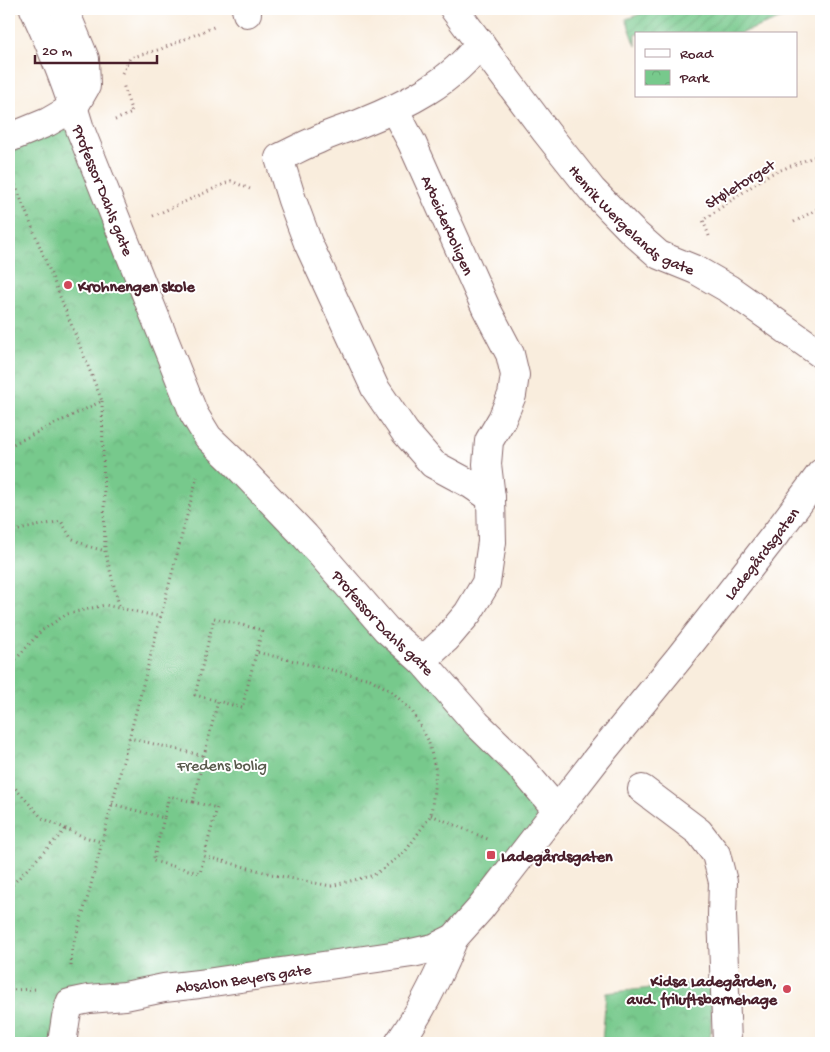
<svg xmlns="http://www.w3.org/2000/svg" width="830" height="1052" font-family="'Gochi Hand',sans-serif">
<defs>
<pattern id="park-crowns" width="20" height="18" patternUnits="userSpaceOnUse" patternTransform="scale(1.25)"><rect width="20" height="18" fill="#77c98c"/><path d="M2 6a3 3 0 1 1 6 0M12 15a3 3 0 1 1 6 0" fill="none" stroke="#68ac79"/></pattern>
<pattern id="garden-furrows" width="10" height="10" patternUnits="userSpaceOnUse" patternTransform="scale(1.25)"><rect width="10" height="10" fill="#77c98c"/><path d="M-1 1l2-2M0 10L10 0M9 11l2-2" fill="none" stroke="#68ac79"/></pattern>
</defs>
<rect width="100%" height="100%" fill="#fff"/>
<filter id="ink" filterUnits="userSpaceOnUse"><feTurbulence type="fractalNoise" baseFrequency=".02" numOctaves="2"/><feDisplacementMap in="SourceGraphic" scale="10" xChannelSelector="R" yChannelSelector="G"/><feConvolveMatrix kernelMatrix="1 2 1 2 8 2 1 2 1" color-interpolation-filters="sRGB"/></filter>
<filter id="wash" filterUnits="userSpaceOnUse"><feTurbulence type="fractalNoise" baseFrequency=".0096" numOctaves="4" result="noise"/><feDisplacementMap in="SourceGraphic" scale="20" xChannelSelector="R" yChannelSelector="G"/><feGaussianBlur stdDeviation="1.12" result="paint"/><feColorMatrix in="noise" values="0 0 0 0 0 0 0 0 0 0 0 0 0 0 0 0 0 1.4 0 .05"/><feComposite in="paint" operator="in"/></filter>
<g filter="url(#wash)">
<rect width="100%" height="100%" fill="#f9eddd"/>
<path fill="url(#park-crowns)" stroke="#60745c" d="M74,107L194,414L557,810L454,938L89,999L61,1043H9V138Z
M713,981L710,1043H602L606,993Z"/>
<path fill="url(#garden-furrows)" stroke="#60745c" d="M655,9H806L739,34H636V46L626,19Z"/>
</g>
<g filter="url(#ink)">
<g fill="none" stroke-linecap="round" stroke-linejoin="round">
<defs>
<g id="pedestrian">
<path d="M480,42C454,82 403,106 361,123C346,129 331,133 317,140C304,145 292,152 279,158L292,200L308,243L375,388L405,432L433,464L472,485L491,498"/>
<path id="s1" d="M394,109L412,143L486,308L510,354L515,375L512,395L502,419L489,441L487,464L491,498L492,542L486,583L468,613L446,639L422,661"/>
</g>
<g id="minor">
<path id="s2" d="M34,9C52,48 68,88 80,129L194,414L208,437L233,461L305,536L386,629L422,661L477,724L518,764L557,810"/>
<path d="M64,9L85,59L86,86L74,107"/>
<path d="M246,9L247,13"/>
<path d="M9,138L48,122L74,107"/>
<path d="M642,789L699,832L716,854L723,882L722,915L727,1043"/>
<path d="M399,1043C421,1012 440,973 454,938"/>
</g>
<g id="tertiary">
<path id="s3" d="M454,9L546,132L592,190L633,232L659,255L696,270L729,289L821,354"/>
<path id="s4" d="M62,1043L66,1017L70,1003L89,999L125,996L164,988L199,984L412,953L434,948L454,938L480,909L598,757L679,658L722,603L778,531L821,473"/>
</g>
</defs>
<use href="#pedestrian" stroke="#876769" stroke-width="30"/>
<use href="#minor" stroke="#876769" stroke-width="30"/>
<use href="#tertiary" stroke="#876769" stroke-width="30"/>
<path stroke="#876769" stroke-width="3" stroke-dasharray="1 4" stroke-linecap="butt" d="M122,73L130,58L161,49L216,26
M115,120L132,113L123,84
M153,216L231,181L250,189
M794,222L821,207
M709,236L703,220L768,175L821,154
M102,401L105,551L120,609
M9,446L102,401L10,172
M9,532L61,521L71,538L87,546L105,551
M9,667L41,631L67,614L105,605L161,617
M204,756L218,701L195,695L214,618L262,630L242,708L218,701
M9,781L42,818L82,836L101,842
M193,802L217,808L204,856L279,876L331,886L374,875L405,852L431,815L436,771L428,740L412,711L391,691L370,679L256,652
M112,804L164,818L169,796L193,802L204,756L129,738
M431,815L490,840
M164,818L153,861L200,873L204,856
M9,888L66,829
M71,966L72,949L88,896L112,804L197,477
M9,990L38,989"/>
<use href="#pedestrian" stroke="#fff" stroke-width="28"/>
<use href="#minor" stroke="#fff" stroke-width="28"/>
<use href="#tertiary" stroke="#fff" stroke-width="28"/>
</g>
</g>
<g fill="#d1495b" stroke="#fff" stroke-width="2">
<circle cx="68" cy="285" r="5"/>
<rect x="486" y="850" width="10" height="10" rx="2.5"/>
<circle cx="787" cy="989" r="5"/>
</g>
<g text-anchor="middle" stroke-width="4" stroke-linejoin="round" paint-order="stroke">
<g font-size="16" fill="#4a1f2b" stroke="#fff">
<text transform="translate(739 183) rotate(-32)" y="6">Støletorget</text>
<text dy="6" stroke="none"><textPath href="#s2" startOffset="194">Professor Dahls gate</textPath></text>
<text dy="6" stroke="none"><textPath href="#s3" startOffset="278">Henrik Wergelands gate</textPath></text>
<text dy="6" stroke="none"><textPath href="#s1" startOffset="128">Arbeiderboligen</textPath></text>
<text dy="6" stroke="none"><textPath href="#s4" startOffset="924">Ladegårdsgaten</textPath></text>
<text dy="6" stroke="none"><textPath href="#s2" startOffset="718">Professor Dahls gate</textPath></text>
<text dy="6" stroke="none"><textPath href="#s4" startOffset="216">Absalon Beyers gate</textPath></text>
</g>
<g font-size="16" font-weight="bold" fill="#4a1f2b" stroke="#fff" text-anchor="start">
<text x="78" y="291">Krohnengen skole</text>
<text x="501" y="861">Ladegårdsgaten</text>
<text x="777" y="986" text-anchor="end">Kidsa Ladegården,<tspan x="777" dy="18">avd. friluftsbarnehage</tspan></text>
</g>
<g font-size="16" fill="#5a5a4d" stroke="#fff">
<text x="222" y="770">Fredens bolig</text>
</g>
</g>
<rect width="830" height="1052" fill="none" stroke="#fff" stroke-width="30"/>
<rect x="635" y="32" width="162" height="65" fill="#ffffff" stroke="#b7a5aa"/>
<rect x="645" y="49" width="25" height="8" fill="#ffffff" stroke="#b7a5aa"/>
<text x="680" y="58" font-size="15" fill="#4a1f2b">Road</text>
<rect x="645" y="70" width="25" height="15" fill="url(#park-crowns)" stroke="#b7a5aa"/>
<text x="680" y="82" font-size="15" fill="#4a1f2b">Park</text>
<path d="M35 55v8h122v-8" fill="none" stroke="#4a1f2b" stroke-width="2.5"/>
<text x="42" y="55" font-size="15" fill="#4a1f2b" stroke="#ffffff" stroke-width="4" paint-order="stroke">20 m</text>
</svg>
